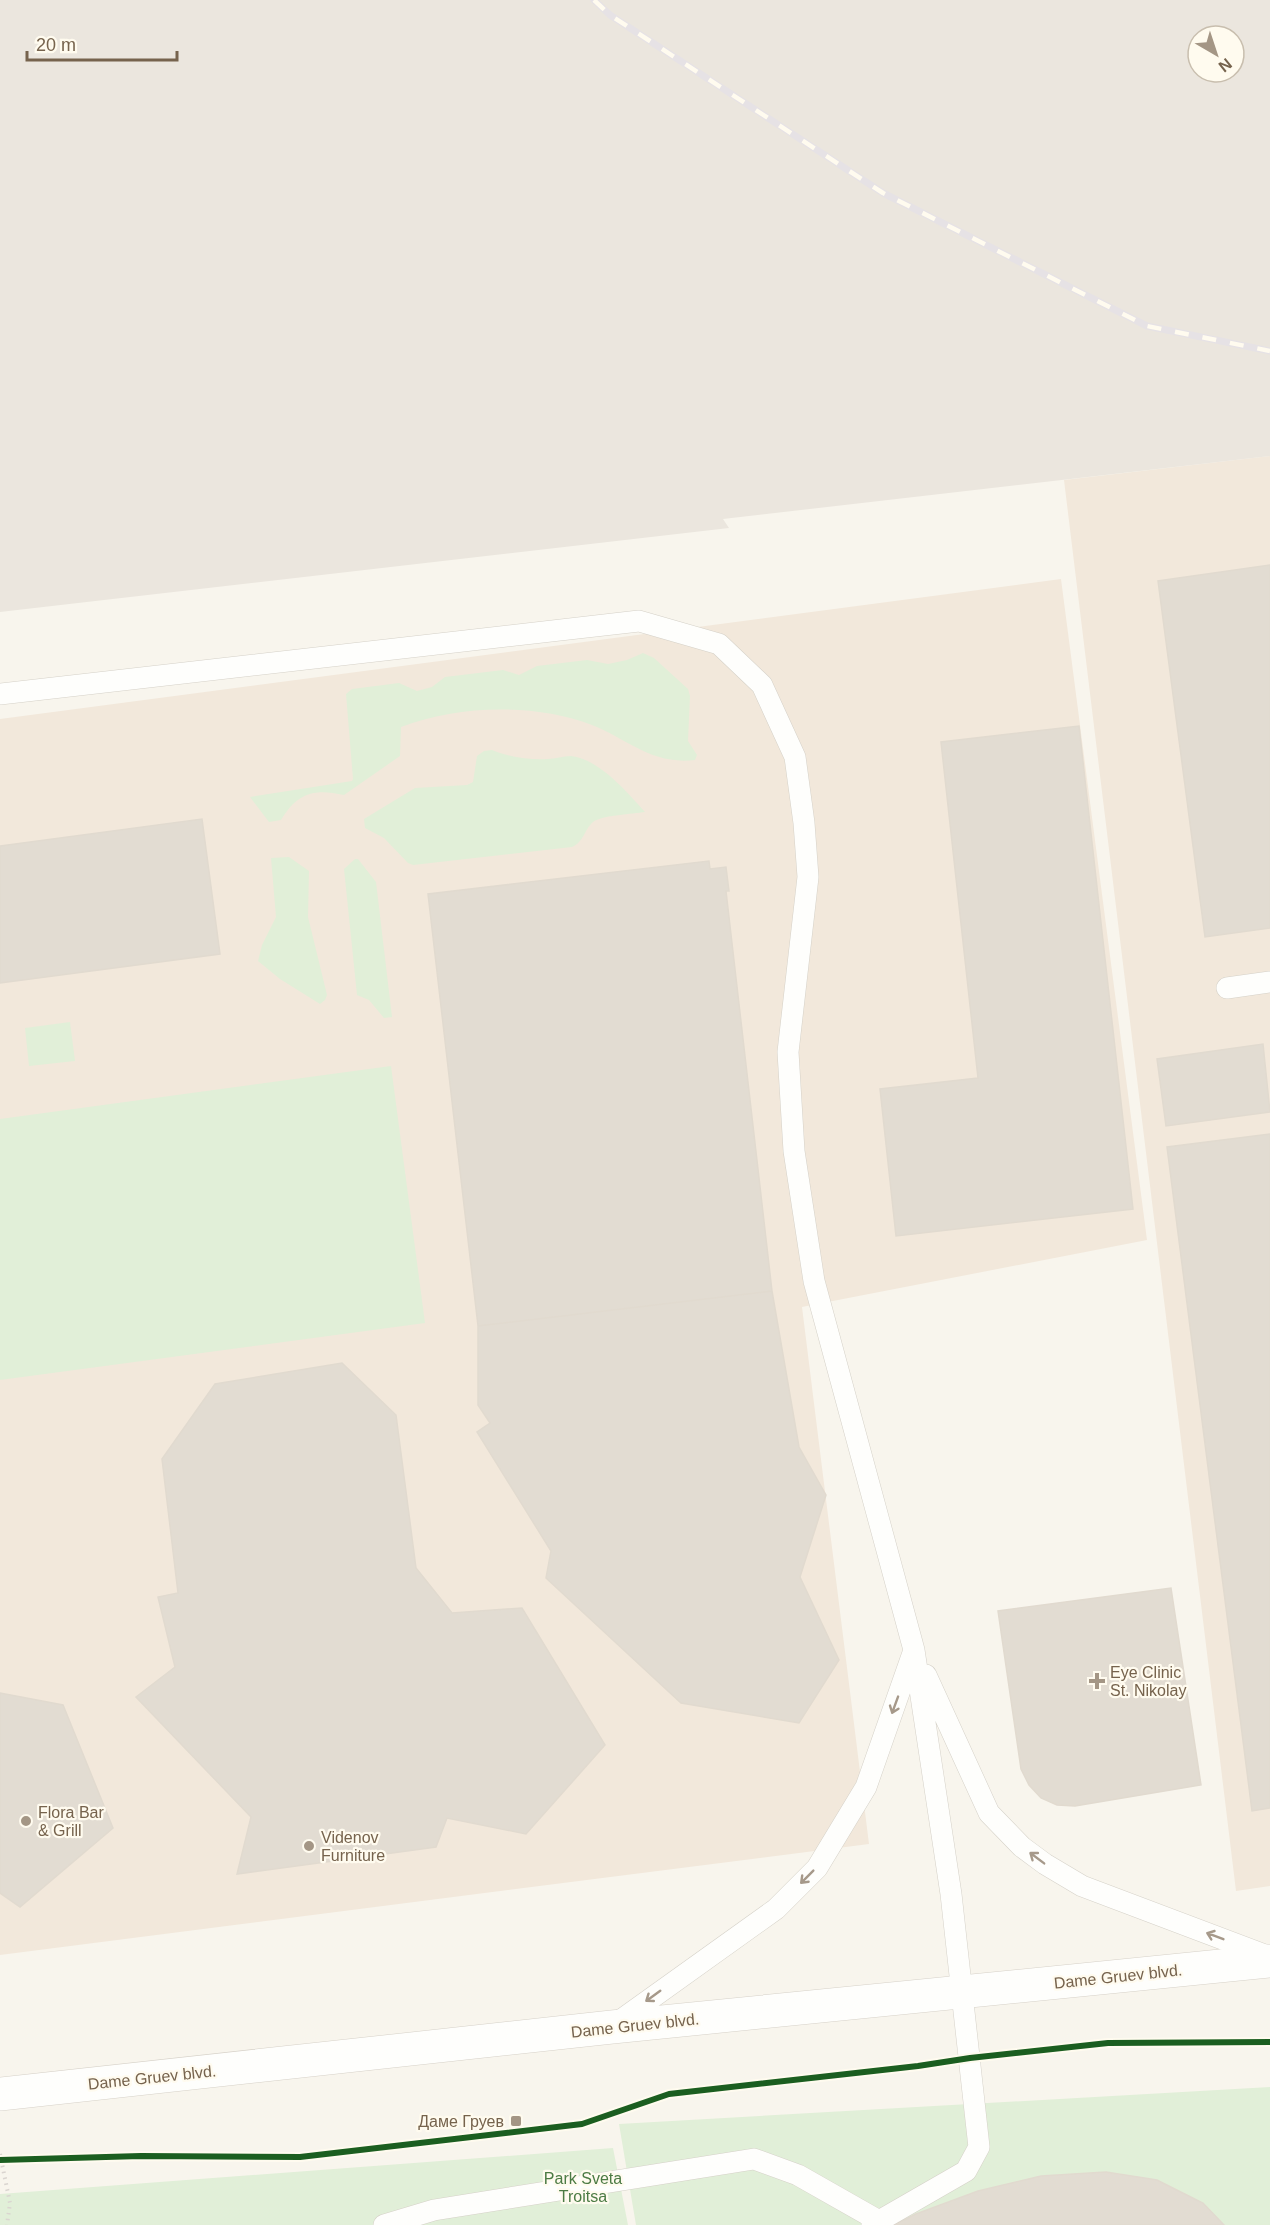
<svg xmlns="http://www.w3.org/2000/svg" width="1270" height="2225" font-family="Arial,sans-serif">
<rect width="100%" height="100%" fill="#f8f5ed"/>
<path fill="#f2e8db" d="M1270,456V1886L1236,1891L1064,480Z
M1061,579L1147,1240L802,1307L869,1844L0,1955V719Z"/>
<path fill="#ebe6de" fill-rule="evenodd" d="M0,0H1270V456L723,519L729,528L0,612ZM1198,36H1234V72H1198Z"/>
<path fill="#e1efd8" d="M643,653L654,658L688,689L690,696L688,741L697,755L695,760C651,765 628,739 592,725C534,703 458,705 401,727L400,756L344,795C314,788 297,793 281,820L269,822L250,797L352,781L353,779L346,694L352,689L399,683L417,691L432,687L445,677L503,670L519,675L537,666L587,660L608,664L627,660Z
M492,750C509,757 529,760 548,759C555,759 563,756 571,756C599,759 627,792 645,812C633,814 602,815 593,822C584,830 584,842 572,847L413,865L408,863L384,838L365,828L364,819L415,788L467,785L473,782L477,756L484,751Z
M289,857L309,871L308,917L327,995L325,1000L320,1004L280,979L258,961L262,945L276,917L271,858Z
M355,859H358L376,882L392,1017L384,1018L369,1000L357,995L344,869Z
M70,1022L75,1061L29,1066L25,1028Z
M391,1066L425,1323L0,1380V1119Z
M1270,2087V2225H636L619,2124Z
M613,2148L628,2225H0V2194Z"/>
<path fill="#e2dcd2" stroke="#e1dacf" stroke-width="1.5" d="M1270,565V928L1205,937L1158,581Z
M1079,726L1133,1209L896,1236L880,1089L978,1078L941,742Z
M202,819L220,954L0,983V846Z
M709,861L710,869L726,867L729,891H726L772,1291L478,1326L428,894Z
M1263,1044L1270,1112L1166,1126L1157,1059Z
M1270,1134V1808L1252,1811L1167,1147Z
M772,1291L799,1447L826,1495L800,1577L839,1660L799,1723L681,1703L546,1578L551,1551L477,1432L490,1423L478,1405V1326Z
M342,1363L396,1415L416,1568L452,1613L522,1608L605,1745L526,1834L447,1818L436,1847L237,1874L251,1817L136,1697L175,1667L158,1597L178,1593L162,1459L215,1384Z
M1171,1588L1201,1785L1075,1806L1057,1805L1041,1798L1029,1785L1021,1769L998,1611Z
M0,1693L63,1705L113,1828L20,1907L0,1893Z
M1106,2172L1157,2180L1203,2203L1224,2225H894L916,2214L978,2191L1041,2176Z"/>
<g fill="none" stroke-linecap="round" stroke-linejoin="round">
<defs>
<path id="lane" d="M0,694L639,621L719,644L762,685L795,757L804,823L808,877L788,1052L794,1151L814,1281L914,1650L951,1894L979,2147L966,2171L872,2225
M1227,988L1270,982
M926,1675L989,1813L1022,1847L1045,1864L1082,1886L1270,1957
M614,2025L776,1909L817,1868L866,1787L913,1653
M384,2225L434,2210L754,2159L798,2175L879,2221"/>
<path id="secondary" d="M0,2094L612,2027L1270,1961"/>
</defs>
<use href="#lane" stroke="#d5d1c8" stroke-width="22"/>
<use href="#secondary" stroke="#d6d1c8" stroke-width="34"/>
<path stroke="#dad5d0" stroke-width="4" stroke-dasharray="1.5 4.5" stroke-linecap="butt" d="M0,2154L10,2203L7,2225"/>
<use href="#lane" stroke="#fefefc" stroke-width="21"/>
<use href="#secondary" stroke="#fefefc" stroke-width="33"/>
<defs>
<path id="rail" d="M594,0L610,15L883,193L1147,326L1270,351"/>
</defs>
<use href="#rail" stroke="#e6e2e5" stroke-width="7"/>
<use href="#rail" stroke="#fffbef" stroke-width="4.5" stroke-dasharray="14" stroke-linecap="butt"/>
<defs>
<path id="cycleway" d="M0,2160L141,2156L300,2157L582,2124L669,2094L918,2066L970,2058L1108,2043L1270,2042"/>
</defs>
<use href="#cycleway" stroke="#fffbef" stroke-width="10"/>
<use href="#cycleway" stroke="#1b5e20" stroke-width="6"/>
</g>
<defs><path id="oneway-shaft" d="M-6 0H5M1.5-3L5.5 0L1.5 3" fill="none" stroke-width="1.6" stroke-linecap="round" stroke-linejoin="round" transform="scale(1.5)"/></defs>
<g stroke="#a6998a">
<use href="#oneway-shaft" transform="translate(895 1705) rotate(110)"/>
<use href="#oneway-shaft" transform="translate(1037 1858) rotate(-143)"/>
<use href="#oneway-shaft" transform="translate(807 1877) rotate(135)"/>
<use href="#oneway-shaft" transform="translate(1215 1936) rotate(-159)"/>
<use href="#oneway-shaft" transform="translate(653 1996) rotate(144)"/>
</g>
<g fill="#a49685" stroke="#fffbef" stroke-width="2">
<path d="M1094 1672h6v6h6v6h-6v6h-6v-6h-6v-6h6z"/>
<circle cx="26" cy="1821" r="6"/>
<circle cx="309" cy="1846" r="6"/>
<rect x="510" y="2115" width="12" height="12" rx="3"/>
</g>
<g text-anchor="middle" stroke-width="4.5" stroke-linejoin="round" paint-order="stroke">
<g font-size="16" fill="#76634d" stroke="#fffbef" text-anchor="start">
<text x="1110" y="1678">Eye Clinic<tspan x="1110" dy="18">St. Nikolay</tspan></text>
<text x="38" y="1818">Flora Bar<tspan x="38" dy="18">&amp; Grill</tspan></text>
<text x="321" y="1843">Videnov<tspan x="321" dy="18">Furniture</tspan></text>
<text x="504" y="2127" text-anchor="end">Даме Груев</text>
</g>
<g font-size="16" fill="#76634d" stroke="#fffbef">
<text transform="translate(1118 1976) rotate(-6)" y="6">Dame Gruev blvd.</text>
<text transform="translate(635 2025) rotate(-6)" y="6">Dame Gruev blvd.</text>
<text transform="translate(152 2077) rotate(-6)" y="6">Dame Gruev blvd.</text>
</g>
<g font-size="16" fill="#4c7b44" stroke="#fffbef">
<text x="583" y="2184">Park Sveta<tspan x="583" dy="18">Troitsa</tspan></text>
</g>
</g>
<g transform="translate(1216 54) rotate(141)"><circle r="28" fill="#fffbef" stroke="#c8beae" stroke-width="1.5"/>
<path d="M0-4.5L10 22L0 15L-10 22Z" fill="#a49685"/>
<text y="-9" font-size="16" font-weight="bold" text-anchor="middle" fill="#76634d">N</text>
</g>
<path d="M27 51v9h150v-9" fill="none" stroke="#76634d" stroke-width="3"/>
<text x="36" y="51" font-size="18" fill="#76634d" stroke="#fffbef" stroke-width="4.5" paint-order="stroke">20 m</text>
</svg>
